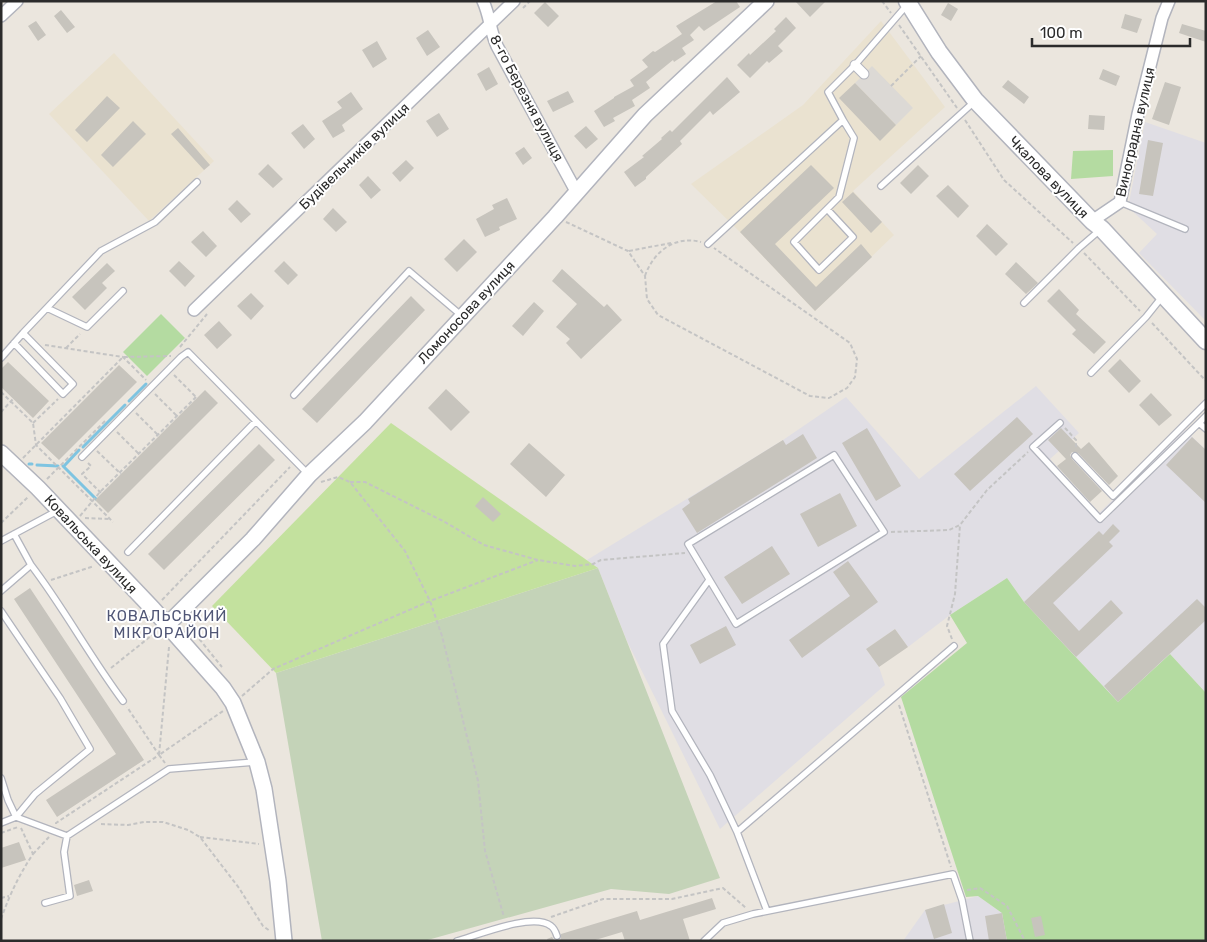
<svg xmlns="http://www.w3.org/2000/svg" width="1207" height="942" font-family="Rubik,sans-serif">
<rect width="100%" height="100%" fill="#ebe6de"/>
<path fill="#e0dee4" d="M1145,122L1206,143V321L1139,253L1157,234L1128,207Z
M1036,386L1079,433L1050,459L1098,514L1185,430L1206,450V693L1170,654L1118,702L1024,602L1007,578L950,615L908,647L895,629L866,649L879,667L885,685L720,829L627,641L598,568L587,560L783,440L846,397L919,479Z
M978,896L1002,913L1007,941H903L925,910Z"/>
<path fill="#eae2d0" d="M881,21L945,107L853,191L894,235L815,311L740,232L691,184L803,105Z
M114,53L214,161L149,221L49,114Z"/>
<path fill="#b4dba1" d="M1113,150V176L1071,179L1073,151Z
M161,314L185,338L147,376L123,352Z
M1007,578L1024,602L1118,702L1170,654L1206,693V941H1007L1002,913L978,896L966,897L901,697L967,643L950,615Z"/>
<path fill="#c4d3b8" d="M598,568L720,878L669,894L611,889L424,941H322L276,673Z"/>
<path fill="#c3e19e" d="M391,423L598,568L276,673L212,606Z"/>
<path fill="#dcd9d5" d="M872,66L913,108L896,125L855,83Z"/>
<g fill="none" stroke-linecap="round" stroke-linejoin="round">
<path stroke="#7ec4e1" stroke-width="3" d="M129,401L146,384
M83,447L125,405
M29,464H32
M37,465L58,466
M65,465L79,450
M63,466L96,499"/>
</g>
<path fill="#c7c4bd" d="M717,1H736L740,7L704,31L699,26L690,35L694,40L682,48L686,54L674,62L673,60L646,82L650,88L632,100L635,106L613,118L615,121L604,127L594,111L614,98V97L634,86L630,80L648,67L642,60L653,51L655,52L682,34L676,26Z
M795,1H826L810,17Z
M545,2L559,16L548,27L534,13Z
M948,3L958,9L951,21L941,15Z
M61,10L75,27L67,33L54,16Z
M1125,14L1142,19L1137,33L1121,28Z
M786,17L796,28L778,46L783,51L769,63L767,61L750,78L737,65L749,53L750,55L776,31L774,29Z
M36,21L46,35L38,41L28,26Z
M1182,24L1206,31V42L1179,33Z
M428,30L440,47L427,56L416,38Z
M377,41L387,59L373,68L362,50Z
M489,67L498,84L486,91L477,74Z
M1103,69L1120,76L1116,86L1099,79Z
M727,77L740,92L713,115L710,111L680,141L682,144L646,177V179L635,187L624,172L644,157L642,156L662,139L661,138L670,130L672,132Z
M1008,80L1029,97L1024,104L1002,87Z
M1165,82L1181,87L1169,125L1152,119Z
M855,83L896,125L880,141L839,98Z
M568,91L574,102L553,112L547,101Z
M351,92L363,109L342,125L345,131L333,138L322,121L342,108L337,102Z
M107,96L120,108L87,142L75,130Z
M439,113L449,129L437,137L426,121Z
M1089,115L1105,116L1104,130L1088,129Z
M133,121L146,134L113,167L101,155Z
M303,124L315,139L304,149L291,133Z
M586,126L598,139L586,149L574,136Z
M178,128L210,165L204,170L171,134Z
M1148,140L1163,143L1153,196L1139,194Z
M524,147L532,158L523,165L515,153Z
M406,160L414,168L400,182L392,173Z
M268,164L283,179L273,188L258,174Z
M811,165L834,188L775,244L816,287L861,244L872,257L815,311L740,232Z
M918,165L929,176L911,194L900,183Z
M368,176L381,190L371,199L359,185Z
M948,185L969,206L958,218L936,196Z
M853,192L882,222L871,233L842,202Z
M507,198L517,219L499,227L500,230L485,237L476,219L494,209L492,205Z
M237,200L251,214L241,223L228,209Z
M333,208L347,222L336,232L323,219Z
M987,224L1008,244L996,256L976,236Z
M203,231L217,246L206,257L191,242Z
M464,239L477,252L457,272L444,259Z
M179,261L195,276L185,287L169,271Z
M284,261L298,275L288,285L274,271Z
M1016,262L1038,283L1026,294L1005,274Z
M107,263L115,271L102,283L107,288L85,310L72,297Z
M562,269L604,307L607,304L622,320L581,359L566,343L570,339L556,327L577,304L552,281Z
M1059,289L1079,310L1076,314L1106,342L1094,354L1072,334L1076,330L1047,301Z
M251,293L264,306L251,320L237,306Z
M411,296L425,310L317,423L302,409Z
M534,302L544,311L523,336L512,326Z
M219,321L232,335L217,349L204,335Z
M1120,359L1141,381L1129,393L1108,371Z
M8,362L49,401L33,418L1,387V369Z
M119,365L137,382L59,460L41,443Z
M446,389L470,412L451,431L428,408Z
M205,390L218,403L108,513L95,500Z
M1151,393L1172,415L1159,426L1139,405Z
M1017,417L1033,434L970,491L954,474Z
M867,428L901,486L876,501L842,443Z
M1061,428L1081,449L1089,442L1118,476L1109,485L1078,453L1072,452L1070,455L1072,459L1102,491L1090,502L1057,466L1066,459L1048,440Z
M803,434L817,458L697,533L682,509L690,503L688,499L783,440L786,445Z
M1192,437L1206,450V503L1166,465Z
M529,443L565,475L546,497L510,464Z
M259,444L275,460L164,570L148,554Z
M840,493L857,526L818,547L800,514Z
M483,497L501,514L493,522L475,506Z
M1113,524L1120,531L1109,542L1113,546L1053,603L1079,631L1111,600L1123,613L1076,657L1024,602L1099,531L1103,535Z
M772,546L790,574L742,604L724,577Z
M848,561L878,602L802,658L789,640L850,596L833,572Z
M30,588L144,760L57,817L46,800L116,754L14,599Z
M1197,599L1206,608V620L1118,702L1104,686Z
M726,626L736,645L700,664L690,645Z
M895,629L908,647L879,667L866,649Z
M19,842L26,860L1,868V848Z
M89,880L93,891L77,896L74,885Z
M712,898L716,909L683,919L690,941H625L622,932L592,941H548L547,939L552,937L554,940L558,941L561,939V934L637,911L640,920Z
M944,904L952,933L934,939L925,910Z
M1002,913L1007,941H989L985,916Z
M1041,916L1045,935L1035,937L1031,918Z"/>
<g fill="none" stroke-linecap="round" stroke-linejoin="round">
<defs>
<path id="service" d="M881,186L974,102
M1120,202L1185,229
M827,209L853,237L819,270L794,242L839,197L854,138L843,120
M708,244L843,120L828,92L855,65L907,5
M1024,303L1079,248L1100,230
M47,308L87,327L123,291
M14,343L63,394L73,384L23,333
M1,358L23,333L101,251L155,222L197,182
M1091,373L1146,317L1162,297
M294,395L409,271L462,316
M1206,416L1199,423L1206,429
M1060,423L1033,447L1100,519L1199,423
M834,455L884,532L736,624L688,544Z
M1075,456L1113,496L1206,403
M82,457L181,357L188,352L308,474
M1,541L57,511
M128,552L255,422
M31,565C64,608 90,657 123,701
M709,580L663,644L672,711L710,775L737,832
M1,591L31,565L14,534
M1,611L60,698L90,749L35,794L16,817L1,823
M1,778L8,800L16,817L67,836
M45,903L70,896L64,852L67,836L169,769L255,762
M767,911L737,832L954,646
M457,941C478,935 533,912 551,926C554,928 556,933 557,936
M704,941L723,923L753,914L953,874L962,900L970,941"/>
<path id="pedestrian" d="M855,65L864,74"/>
<path id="minor" d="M483,1C490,16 490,31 497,46L577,193
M1,16L17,1
M1092,221L1120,202L1138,114L1162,18L1169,1
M194,310L514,1"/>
<path id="tertiary" d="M1,453L38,488L153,609L223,688L233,703L257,762L264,789L278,881L284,941
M167,625L253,539L309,475L365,422L555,217L645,115L766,1"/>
<path id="secondary" d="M907,1L939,52L975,100L1092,221L1102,229L1206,341"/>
</defs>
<use href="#service" stroke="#b2b4bd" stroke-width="8"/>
<use href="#pedestrian" stroke="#b2b4bd" stroke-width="11"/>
<use href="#minor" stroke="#b2b4bd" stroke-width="14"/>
<use href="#tertiary" stroke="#b2b4bd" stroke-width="18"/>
<use href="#secondary" stroke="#b2b4bd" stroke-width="19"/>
<path stroke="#c4c4c4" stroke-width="2" stroke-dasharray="4 2.5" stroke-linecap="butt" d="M882,1L891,13
M523,8L530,1
M899,25L957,108
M891,86L921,56
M965,120L1004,180L1073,243
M566,222L628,251L645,276L647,299L658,315L810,396L829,398L847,388L855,377L857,359L850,343L714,248
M629,251L671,243
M1084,253L1140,311
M645,276C653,252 675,235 701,242
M1152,323L1206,381
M45,345L123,357L146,380
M180,347L207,314
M66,348L80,334
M174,375L197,398
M1,392L33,423L36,445L113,522
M155,394L178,417
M1,412L13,399
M136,413L159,436
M33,423L58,399
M1065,428L1076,440V449
M117,432L140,455
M97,451L121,474
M23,458L123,357L171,356
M88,463L91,466L82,474L101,493
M47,479L105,421
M321,482L338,477L350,482L405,551L430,601L442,636L478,781L485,851L504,917
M350,482H365L443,521L484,545L538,560L575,566L593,564L601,560L685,553
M80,516L100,492L196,397
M85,518L110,519
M1,523L29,496
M891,532L949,530L960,525L987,490L1028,452
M51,580L94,566
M162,600L290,467
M187,624L222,667
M952,639L947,626L955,594L960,525
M169,647L159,755L223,711
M111,668L156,632
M242,696L273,669L430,601L538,560
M899,705L951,867
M159,755L165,763
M56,824V823L159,755L127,707
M101,824L128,825L144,822H163L188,830L200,837L239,888L263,926L270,931
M1,833L18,827
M200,837L259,844
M33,854L49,837
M967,890L980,888L1007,906L1025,941
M1,898L9,896
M551,917L603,899H672L723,888L746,908
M1,919C9,896 19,875 33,854L21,828"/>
<use href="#service" stroke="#fff" stroke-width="5.5"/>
<use href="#pedestrian" stroke="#fff" stroke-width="9"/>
<use href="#minor" stroke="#fff" stroke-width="11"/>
<use href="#tertiary" stroke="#fff" stroke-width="15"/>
<use href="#secondary" stroke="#fff" stroke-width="16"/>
</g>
<g text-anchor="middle" stroke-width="4" stroke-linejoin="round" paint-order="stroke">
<g font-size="14" fill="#2b2b2b" stroke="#fff">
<text transform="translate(527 98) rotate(62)" y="5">8-го Березня вулиця</text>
<text transform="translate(1135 132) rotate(-77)" y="5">Виноградна вулиця</text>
<text transform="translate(354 156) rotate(-44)" y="5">Будівельників вулиця</text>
<text transform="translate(1049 177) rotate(46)" y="5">Чкалова вулиця</text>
<text transform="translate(466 312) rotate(-47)" y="5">Ломоносова вулиця</text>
<text transform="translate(91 544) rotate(47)" y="5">Ковальська вулиця</text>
</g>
<g font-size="15" letter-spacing="1" fill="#505676" stroke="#fff">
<text x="167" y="621">КОВАЛЬСЬКИЙ<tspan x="167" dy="17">МІКРОРАЙОН</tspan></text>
</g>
</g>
<rect width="1207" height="942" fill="none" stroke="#2b2b2b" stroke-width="5"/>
<path d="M1032 38v8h158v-8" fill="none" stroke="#2b2b2b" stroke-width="2.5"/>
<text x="1040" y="38" font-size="15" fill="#2b2b2b" stroke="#ffffff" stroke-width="4" paint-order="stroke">100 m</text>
</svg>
